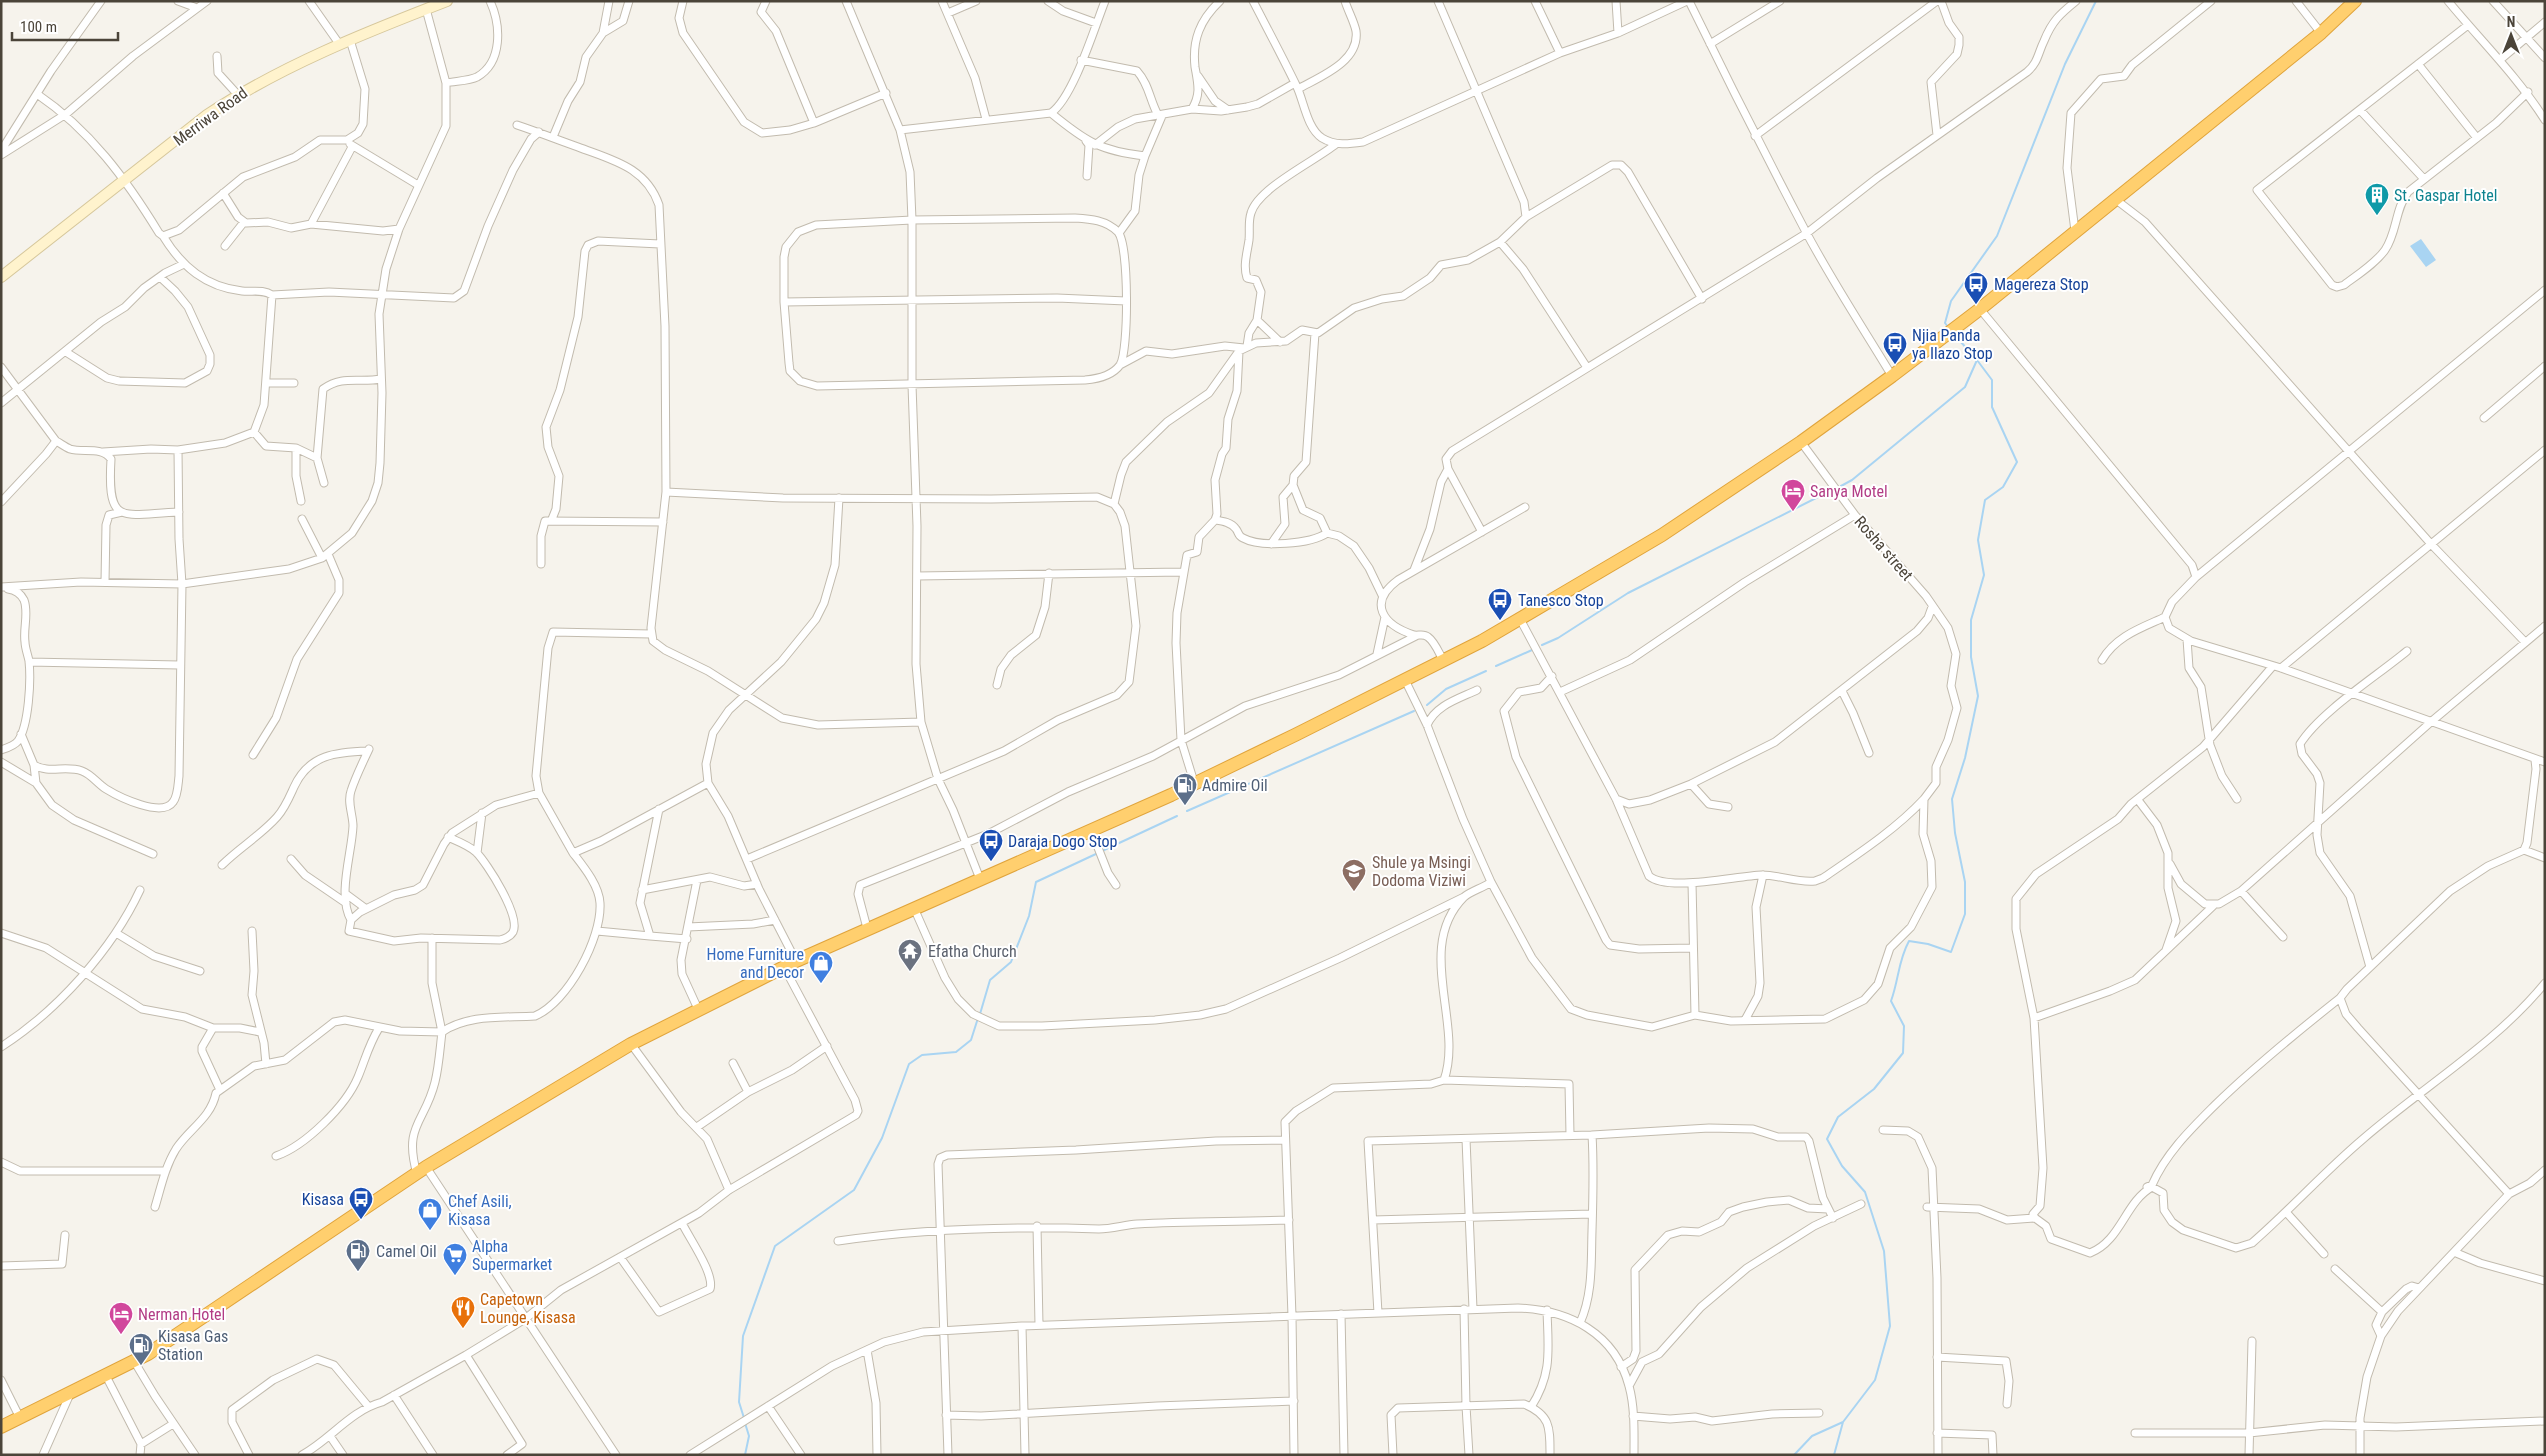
<svg xmlns="http://www.w3.org/2000/svg" width="2546" height="1456" font-family="'Roboto Condensed',sans-serif">
<rect width="100%" height="100%" fill="#f6f3ec"/>
<path fill="#a9d4f2" d="M2421,239L2436,260L2426,267L2410,246Z"/>
<g fill="none" stroke-linecap="round" stroke-linejoin="round">
<path stroke="#a9d4f2" stroke-width="2" d="M1948,327L1945,323L1951,301L1997,236L2065,64L2096,1
M1841,486L1852,480L1965,387L1977,360L1960,341
M1542,645L1558,638L1628,593L1830,491
M1496,666L1532,650
M1427,705L1446,689L1486,671
M1187,811L1414,711
M1102,851L1177,816
M980,1014L990,980L1011,962L1029,916L1036,882L1098,853
M744,1418L739,1402L743,1336L775,1246L854,1190L882,1138L909,1064L922,1055L956,1052L971,1040L978,1018
M745,1423L749,1436L745,1455
M1794,1455L1812,1436L1843,1422
M1834,1455L1843,1422L1875,1380L1890,1326L1884,1251L1865,1192L1842,1166L1827,1139L1838,1117L1874,1089L1903,1053L1904,1026L1891,1001C1899,979 1898,961 1909,941L1928,944L1951,952L1965,914V882L1955,833L1952,799L1965,758L1978,696L1971,657V620L1984,575L1978,540L1985,500L2003,487L2017,462L1992,407V380L1977,360"/>
<defs>
<path id="street" d="M178,1L197,8
M309,1L340,45
M683,1L679,18L683,33L744,122L762,133L790,130L814,123L886,93
M766,1L761,12L776,31L814,123
M846,1L900,130L910,172L912,220V385L917,526L916,664L921,722L938,779L953,810L980,879
M942,1L975,78L986,119
M1048,1L1063,11L1096,23
M1253,1C1268,30 1283,58 1297,87C1304,102 1307,128 1322,138C1335,146 1349,144 1363,142L1560,53L1618,33L1687,1
M1438,1L1524,202L1526,217
M1535,1L1560,53
M1616,1L1618,33
M1689,1C1727,79 1766,156 1806,232C1832,281 1863,328 1892,376
M2296,1L2321,33
M2448,1C2481,41 2517,76 2545,120
M2493,1L2545,58
M948,13L976,1
M2468,25L2257,190L2332,285L2337,287L2344,285C2357,275 2375,264 2385,250C2397,233 2395,209 2408,192L2496,123L2528,92
M603,33L623,21L629,1
M1710,44L1780,1
M217,56L218,73L238,95
M2501,59L2545,22
M1081,60L1137,71C1149,84 1150,101 1158,115
M2418,64L2477,138
M1198,76L1215,101L1228,110
M446,83C455,81 469,81 477,77C503,62 501,25 490,1
M1298,89C1319,77 1360,62 1356,31C1354,21 1348,11 1345,1
M37,94C90,130 126,179 159,233L163,236L179,230L243,177L295,157L320,140H347L358,133L363,124L365,89L350,40
M1192,109C1201,94 1198,84 1195,67C1192,40 1200,20 1220,1
M2360,110L2424,179
M1051,113C1085,141 1100,151 1145,156L1139,175L1135,211L1119,233
M517,125C538,132 558,140 578,147C612,160 646,167 659,205L665,326L666,492L651,628L653,641L665,650L708,671L782,718L818,725L921,722
M900,130L1051,113C1073,98 1094,29 1105,1
M1937,135L1931,82L1957,54L1959,45V37L1949,23L1941,1
M1755,136L1937,1
M553,137L568,101L580,82L586,57L603,33L609,1
M1086,141L1089,145L1087,176
M350,144L418,185
M1095,145L1118,127L1135,119L1192,109L1221,111L1247,107L1258,104L1295,83
M1,151L51,71L101,1
M1,155L66,114L133,56L207,1
M1145,156L1162,116
M223,193L238,217L246,223L268,222L291,228L311,224L383,231L399,229
M2115,199L2145,222L2431,544L2525,642
M1075,218C1091,219 1106,220 1118,232C1129,245 1129,351 1120,365C1112,376 1097,379 1085,380L817,386L800,381L790,371L789,363L784,302V257L786,247L798,232L816,225L912,220Z
M311,224L352,147
M2075,231L2067,168L2071,113L2101,79L2124,76L2132,65L2211,1
M163,236C182,267 206,287 242,291C253,292 263,289 272,295L329,292L454,298L464,291L488,226L513,170L531,139L539,132
M1500,242L1523,269L1586,366
M225,246L244,222
M784,302L1057,298L1126,301
M1980,309L2192,565L2196,577L2172,602L2165,617L2169,628L2191,641L2281,668L2545,762
M1280,342L1257,320L1261,292L1256,280L1247,278C1243,265 1247,254 1249,240C1250,231 1248,222 1251,213C1258,188 1315,161 1336,144
M1247,346L1249,333L1257,320
M66,352L107,378L119,381L185,383L207,371L210,364V355L188,307L175,291L160,277
M1120,365L1146,351L1172,354L1225,346L1244,348
M1,367L56,441L46,454L1,502
M266,383H294
M1,403L101,322L125,307L144,288L165,273L184,264
M2484,418L2545,366
M254,432L266,446L296,448L317,458
M56,441C60,443 65,447 70,449C83,453 102,446 111,459C107,528 122,514 179,512
M296,448V476L301,501
M103,452L151,449L178,450
M324,483L317,458L323,389C343,375 358,383 381,379
M1293,485L1303,510L1320,518L1327,533L1339,536L1354,546L1369,568L1382,595
M666,492L783,498L991,499L1097,497L1114,504L1120,512L1125,526L1136,626L1129,682L1117,695L1058,720L1004,751L747,859
M1114,504L1121,475L1126,462L1167,422L1209,393L1239,351L1256,343L1286,341L1302,330L1318,333L1354,308L1382,299L1403,296L1430,278L1441,265L1468,260L1500,242L1526,217L1612,165H1621L1628,172L1702,299
M302,519L322,558
M552,519L556,509L559,476L548,447L546,427L560,390L578,317L585,251L588,245L598,241L660,244
M1215,520C1222,521 1231,522 1236,529C1239,533 1238,536 1243,538C1261,548 1311,544 1327,533
M1482,532L1448,469L1446,459L1452,451L1807,233L1877,178L2027,72C2038,63 2038,53 2044,41C2052,21 2060,14 2076,1
M1271,544L1285,524L1283,497L1293,485L1294,476L1306,462L1315,333
M541,564V536L545,521L663,522
M1414,570L1430,529L1441,482L1448,469
M917,576L1182,572
M2196,577L2545,290
M105,582L106,525L109,515L122,512
M1,587L81,582L182,584L179,539L178,450L225,443L254,432L264,405L272,295
M1520,619L1616,799L1649,876C1668,892 1735,876 1762,875C1780,875 1797,883 1815,881L1823,878C1858,854 1895,830 1924,799
M651,634L553,632L548,648L536,776L539,793L573,853L601,841L708,783
M2187,639L2189,668L2201,687L2210,745L2222,776L2237,799
M1377,654L1385,617
M1443,660C1439,653 1435,642 1428,637C1423,633 1419,636 1414,635C1383,625 1367,603 1398,580L1525,507
M2102,660C2116,636 2141,628 2165,617
M29,662L179,665
M2281,668L2545,450
M1552,676L1541,688L1519,692L1504,711L1516,757L1606,940L1610,945L1639,949L1693,948
M1405,680L1427,725L1463,819L1491,882L1532,958L1571,1009L1587,1015L1652,1027L1695,1015L1731,1021L1825,1019L1864,1000L1878,984L1890,948L1911,927L1932,887L1931,861L1923,834L1924,799L1936,783V767L1948,740L1957,708L1951,686L1956,654L1948,628L1926,596L1855,515L1801,442
M997,685L1001,669L1011,655L1036,635L1045,607L1049,573
M1842,691L1853,713L1869,753
M1560,692L1630,660L1745,582L1855,515
M1427,725C1436,705 1458,699 1477,690
M21,734L34,765L36,783L52,805L74,820L153,854
M1,750C7,748 14,746 18,741C29,725 31,680 29,661C28,655 25,648 25,642C23,628 29,613 24,600C21,594 15,590 8,589
M253,755L276,718L297,659L339,593V580L328,554
M2535,760L2536,769L2527,843L2524,850L2488,866L2450,891L2347,989L2340,998L2346,1014L2358,1028L2509,1194L2530,1183L2545,1170
M1,762L36,783
M34,765C49,774 65,765 82,771C91,774 98,784 106,789C119,797 162,818 173,802C178,796 178,784 179,776L182,584L289,569L322,558L352,533L372,501L378,483L380,463L382,393L379,314L386,269L399,229L446,126V83L426,9
M1194,782L1181,740L1176,643L1177,613L1187,555L1197,552L1199,537L1215,520L1217,514L1215,480L1222,454L1226,448L1228,419L1237,391L1239,351
M1691,784L1709,804L1728,807
M1616,799L1629,804L1650,800L1691,784L1775,742L1917,631L1928,618L1932,607
M2138,800L2157,825L2168,853V888L2176,921L2166,950
M659,809L640,903L650,936L687,939
M1091,830L1108,873L1116,885
M448,837C457,841 468,845 476,852C487,863 521,916 513,932C510,937 504,939 500,940L421,938L394,941L349,931L351,920L360,912L394,895L415,890L423,885L444,844L452,833L496,805L539,793
M2524,850L2545,858
M477,853L482,813
M291,859L305,875L346,903
M2170,864L2181,884L2205,904H2219L2241,891L2432,721L2545,626
M222,865C239,848 261,835 277,817C285,808 289,798 294,787C309,754 337,752 368,751
M697,880L681,960L682,974L698,1009
M1692,883L1695,1015
M642,890L710,877L744,886L757,884
M2241,891L2283,937
M346,894L365,908
M914,908L945,978L958,999L973,1014L999,1026H1042L1155,1020L1200,1015L1226,1009L1340,958L1464,897
M351,920C337,895 352,853 353,826C353,815 347,802 351,791C355,778 363,762 369,749
M688,927L753,924L775,920
M867,928L858,894L860,885L988,834L1068,792L1153,756L1245,706L1339,675L1416,636
M252,931L254,971L252,995L264,1043L266,1064
M597,931L650,936
M1,933L46,948L142,1009L185,1017L213,1028H240L260,1032
M116,933L154,956L200,971
M796,961L759,889L728,816L708,783L706,764L713,733L729,710L781,662L816,619L824,603L835,565L839,498
M2370,967L2350,896L2320,853L2317,835L2320,783L2317,774L2302,754L2300,744C2320,712 2377,676 2407,651
M2034,1018L2110,991L2135,980L2213,906
M1745,1020L1758,996L1760,983L1756,907L1763,875
M213,1028L202,1047V1051L220,1090
M631,1044L681,1112L707,1139L729,1190
M1,1047C57,1011 112,950 140,890
M733,1063L748,1092
M1444,1080L1569,1084L1570,1135
M697,1127L748,1092L792,1070L827,1046
M1883,1130L1908,1131L1918,1137L1932,1168L1937,1278L1938,1455
M1466,1139L1473,1309
M276,1156C305,1146 346,1106 358,1077C365,1060 369,1044 379,1028
M1,1162L20,1171H165
M426,1167L616,1455
M417,1174C403,1125 425,1123 435,1082C439,1066 440,1048 442,1032C468,1014 504,1018 535,1016C568,1002 602,938 600,903C599,885 583,866 573,853
M2147,1187L2152,1185C2166,1153 2191,1129 2215,1105C2255,1066 2297,1032 2340,998
M155,1207C161,1187 165,1167 176,1149C189,1129 211,1118 216,1093L254,1066L285,1060L334,1022L345,1020L400,1031L442,1032L432,983V938
M1927,1207L1979,1209L2007,1220L2035,1218L2033,1214L2040,1206L2043,1168L2034,1018L2016,929V899L2036,874L2118,819L2131,804L2203,747L2272,667
M2286,1212L2324,1254
M2035,1218L2046,1226L2051,1239L2090,1253C2121,1241 2125,1202 2152,1187L2163,1193L2164,1210L2172,1222L2183,1230L2236,1248L2252,1243C2290,1210 2324,1172 2363,1139C2423,1087 2494,1045 2545,983
M1373,1220L1592,1214
M1037,1226L1039,1325
M838,1241C926,1228 1011,1226 1099,1229C1112,1229 1124,1225 1137,1224C1187,1221 1238,1222 1289,1220
M2454,1252L2480,1263L2545,1281
M620,1257L659,1312L710,1289C715,1274 689,1238 682,1223
M1,1266L62,1264L65,1235
M2335,1269L2382,1312L2406,1289L2412,1286L2419,1288
M1464,1309L1466,1406L1469,1455
M1378,1313L1368,1141L1592,1135L1709,1128L1753,1129L1778,1137H1806L1809,1141L1823,1198L1833,1218
M1341,1314L1344,1455
M1580,1323C1593,1294 1591,1262 1592,1231C1593,1199 1594,1167 1592,1135
M1022,1326L1025,1455
M2381,1336L2376,1325L2382,1312
M867,1350L876,1403L877,1455
M466,1355L522,1444L507,1455
M1937,1357L2006,1361L2009,1381L2007,1404
M134,1361L155,1396L195,1455
M1621,1367L1633,1359L1636,1351L1635,1270L1668,1235L1682,1231L1699,1232L1721,1222L1729,1212L1743,1207L1767,1202L1789,1200L1808,1208L1828,1209
M106,1376L141,1444L140,1455
M1,1380L20,1418
M1629,1386L1642,1362L1659,1354L1701,1307L1747,1268L1814,1226L1861,1204
M394,1395L433,1455
M768,1406L801,1455
M1531,1407C1553,1373 1548,1348 1547,1310
M946,1415L981,1416L1157,1406L1294,1401
M1633,1416L1670,1419L1695,1417L1712,1421L1772,1414L1819,1413
M1937,1433L1992,1435L1993,1455
M2135,1433H2249L2325,1425L2396,1427L2545,1421
M330,1436L343,1455
M141,1444L173,1424
M43,1455L70,1394
M249,1455L232,1422V1410L273,1380L317,1359L334,1365L368,1406
M302,1455C331,1439 350,1411 382,1402L466,1355L525,1319L561,1290L699,1213L729,1190L856,1115L858,1111L855,1100L784,967
M690,1455L832,1366L884,1342L923,1332L1022,1326L1518,1308C1569,1310 1615,1333 1629,1386C1635,1408 1634,1432 1634,1455
M948,1455C944,1358 941,1261 938,1164L940,1158L947,1155L1076,1150L1216,1141L1284,1140
M1294,1455L1292,1316L1285,1122L1296,1111L1333,1088L1431,1084L1444,1080C1464,1024 1414,947 1464,897C1471,891 1483,888 1491,882
M1393,1455L1391,1415L1398,1408L1524,1404C1551,1415 1550,1428 1550,1455
M2249,1455L2252,1341
M2360,1455V1418L2367,1377L2381,1336L2398,1311L2509,1194"/>
<path id="secondary" d="M1,277L207,115C281,66 364,33 447,1"/>
<path id="highway" d="M1,1427L148,1354L426,1167L631,1044L796,961L1171,795L1295,735L1482,641L1662,535L1801,442L1892,376L1980,309L2321,33L2355,1"/>
</defs>
<use href="#street" stroke="#c2bbae" stroke-width="9"/>
<use href="#secondary" stroke="#d6c79b" stroke-width="12"/>
<use href="#highway" stroke="#e0a43c" stroke-width="14"/>
<use href="#street" stroke="#fff" stroke-width="7"/>
<use href="#secondary" stroke="#fff3cd" stroke-width="10"/>
<use href="#highway" stroke="#ffcf6e" stroke-width="12"/>
</g>
<defs>
<symbol id="building-pin" viewBox="-11 -11 22 30"><path d="M0 17L-7.5 6A9.5 9.5 0 1 1 7.5 6Z" fill="#0f9aa8" stroke="#fff"/><path d="M-4-6H4V6H1V3H-1V6H-4ZM-2.5-4.3h1.7v1.8h-1.7ZM.8-4.3h1.7v1.8H.8ZM-2.5-1h1.7V.8h-1.7ZM.8-1h1.7V.8H.8Z" fill="#fff"/></symbol>
<symbol id="bus-pin" viewBox="-11 -11 22 30"><path d="M0 17L-7.5 6A9.5 9.5 0 1 1 7.5 6Z" fill="#1a4fb4" stroke="#fff"/><path d="M-5-6H5V4H4V6H2V4H-2V6H-4V4H-5ZM-3.5-4V0h7V-4ZM-3.5 1.2v1.5H-2V1.2ZM2 1.2v1.5H3.5V1.2Z" fill="#fff"/></symbol>
<symbol id="hotel-pin" viewBox="-11 -11 22 30"><path d="M0 17L-7.5 6A9.5 9.5 0 1 1 7.5 6Z" fill="#d1479c" stroke="#fff"/><path d="M-6-4.5h1.5V1H6V5H4.5V3h-9V5H-6ZM-4 0a1.8 1.8 0 1 1 3.6 0ZM.5 0V-2.5h3Q6-2.5 6 0Z" fill="#fff"/></symbol>
<symbol id="fuel-pin" viewBox="-11 -11 22 30"><path d="M0 17L-7.5 6A9.5 9.5 0 1 1 7.5 6Z" fill="#5c6f8a" stroke="#fff"/><path d="M-5.5-6h7V0h2V4h1.3V-2.5L3-4.5l.8-.8L6-3V5H2.5V1h-1V6h-7ZM-4.2-4.7v3.2H.2V-4.7Z" fill="#fff"/></symbol>
<symbol id="school-pin" viewBox="-11 -11 22 30"><path d="M0 17L-7.5 6A9.5 9.5 0 1 1 7.5 6Z" fill="#8d6e63" stroke="#fff"/><path d="M0-5L7-2L0 1L-7-2ZM-4 1L0 2.5L4 1V4Q0 6-4 4Z" fill="#fff"/></symbol>
<symbol id="temple-pin" viewBox="-11 -11 22 30"><path d="M0 17L-7.5 6A9.5 9.5 0 1 1 7.5 6Z" fill="#6b7280" stroke="#fff"/><path d="M0-6L5-2H3V0L6.5 2.5H4V6H1.5V3h-3V6H-4V2.5H-6.5L-3 0V-2H-5Z" fill="#fff"/></symbol>
<symbol id="shop-pin" viewBox="-11 -11 22 30"><path d="M0 17L-7.5 6A9.5 9.5 0 1 1 7.5 6Z" fill="#3f7fe0" stroke="#fff"/><path d="M-5-2.5h2.3a2.7 3.5 0 0 1 5.4 0H5L5.5 6h-11ZM-1.5-2.5h3a1.5 2.3 0 0 0-3 0Z" fill="#fff"/></symbol>
<symbol id="supermarket-pin" viewBox="-11 -11 22 30"><path d="M0 17L-7.5 6A9.5 9.5 0 1 1 7.5 6Z" fill="#3f7fe0" stroke="#fff"/><path d="M-6-5.5h2.5l.6 2H6L4.5 2H-2.5L-4.4-4H-6ZM-1.5 3.2a1.3 1.3 0 1 0 .1 0ZM3 3.2a1.3 1.3 0 1 0 .1 0Z" fill="#fff"/></symbol>
<symbol id="restaurant-pin" viewBox="-11 -11 22 30"><path d="M0 17L-7.5 6A9.5 9.5 0 1 1 7.5 6Z" fill="#e8710a" stroke="#fff"/><path d="M-5-6h1v4h1v-4h1v4h1v-4h1v5L-1.5 .5V6h-2V.5L-5-1ZM5-6V6H3V1.5H1.5Q1.5-4 5-6Z" fill="#fff"/></symbol>
</defs>
<g fill-rule="evenodd">
<use href="#building-pin" x="2363" y="181" width="28" height="38"/>
<use href="#bus-pin" x="1962" y="270" width="28" height="38"/>
<use href="#bus-pin" x="1881" y="330" width="28" height="38"/>
<use href="#hotel-pin" x="1779" y="477" width="28" height="38"/>
<use href="#bus-pin" x="1486" y="586" width="28" height="38"/>
<use href="#fuel-pin" x="1171" y="771" width="28" height="38"/>
<use href="#bus-pin" x="977" y="827" width="28" height="38"/>
<use href="#school-pin" x="1340" y="857" width="28" height="38"/>
<use href="#temple-pin" x="896" y="937" width="28" height="38"/>
<use href="#shop-pin" x="807" y="949" width="28" height="38"/>
<use href="#bus-pin" x="347" y="1185" width="28" height="38"/>
<use href="#shop-pin" x="416" y="1196" width="28" height="38"/>
<use href="#fuel-pin" x="344" y="1237" width="28" height="38"/>
<use href="#supermarket-pin" x="441" y="1241" width="28" height="38"/>
<use href="#restaurant-pin" x="449" y="1294" width="28" height="38"/>
<use href="#hotel-pin" x="107" y="1300" width="28" height="38"/>
<use href="#fuel-pin" x="127" y="1331" width="28" height="38"/>
</g>
<g text-anchor="middle" stroke-width="4" stroke-linejoin="round" paint-order="stroke">
<g font-size="16" fill="#4b4439" stroke="#fff">
<text transform="translate(210 116) rotate(-36)" y="6">Merriwa Road</text>
<text transform="translate(1884 548) rotate(49)" y="6">Rosha street</text>
</g>
<g font-size="16" fill="#0d838f" stroke="#fff" text-anchor="start">
<text x="2394" y="201">St. Gaspar Hotel</text>
</g>
<g font-size="16" fill="#164399" stroke="#fff" text-anchor="start">
<text x="1994" y="290">Magereza Stop</text>
<text x="1912" y="341">Njia Panda<tspan x="1912" dy="18">ya Ilazo Stop</tspan></text>
<text x="1518" y="606">Tanesco Stop</text>
<text x="1008" y="847">Daraja Dogo Stop</text>
<text x="344" y="1205" text-anchor="end">Kisasa</text>
</g>
<g font-size="16" fill="#b23c85" stroke="#fff" text-anchor="start">
<text x="1810" y="497">Sanya Motel</text>
<text x="138" y="1320">Nerman Hotel</text>
</g>
<g font-size="16" fill="#4e5e75" stroke="#fff" text-anchor="start">
<text x="1202" y="791">Admire Oil</text>
<text x="376" y="1257">Camel Oil</text>
<text x="158" y="1342">Kisasa Gas<tspan x="158" dy="18">Station</tspan></text>
</g>
<g font-size="16" fill="#785e54" stroke="#fff" text-anchor="start">
<text x="1372" y="868">Shule ya Msingi<tspan x="1372" dy="18">Dodoma Viziwi</tspan></text>
</g>
<g font-size="16" fill="#5b616d" stroke="#fff" text-anchor="start">
<text x="928" y="957">Efatha Church</text>
</g>
<g font-size="16" fill="#366cbe" stroke="#fff" text-anchor="start">
<text x="804" y="960" text-anchor="end">Home Furniture<tspan x="804" dy="18">and Decor</tspan></text>
<text x="448" y="1207">Chef Asili,<tspan x="448" dy="18">Kisasa</tspan></text>
<text x="472" y="1252">Alpha<tspan x="472" dy="18">Supermarket</tspan></text>
</g>
<g font-size="16" fill="#c56008" stroke="#fff" text-anchor="start">
<text x="480" y="1305">Capetown<tspan x="480" dy="18">Lounge, Kisasa</tspan></text>
</g>
</g>
<rect width="2546" height="1456" fill="none" stroke="#4b4439" stroke-width="5"/>
<g transform="translate(2511 35)" stroke="#ffffff" stroke-width="4" paint-order="stroke">
<path d="M0-4L9 19L0 12L-9 19Z" fill="#4b4439"/>
<text y="-8" font-size="14" font-weight="bold" text-anchor="middle" fill="#4b4439">N</text>
</g>
<path d="M12 32v8h106v-8" fill="none" stroke="#4b4439" stroke-width="2.5"/>
<text x="20" y="32" font-size="15" fill="#4b4439" stroke="#ffffff" stroke-width="4" paint-order="stroke">100 m</text>
</svg>
